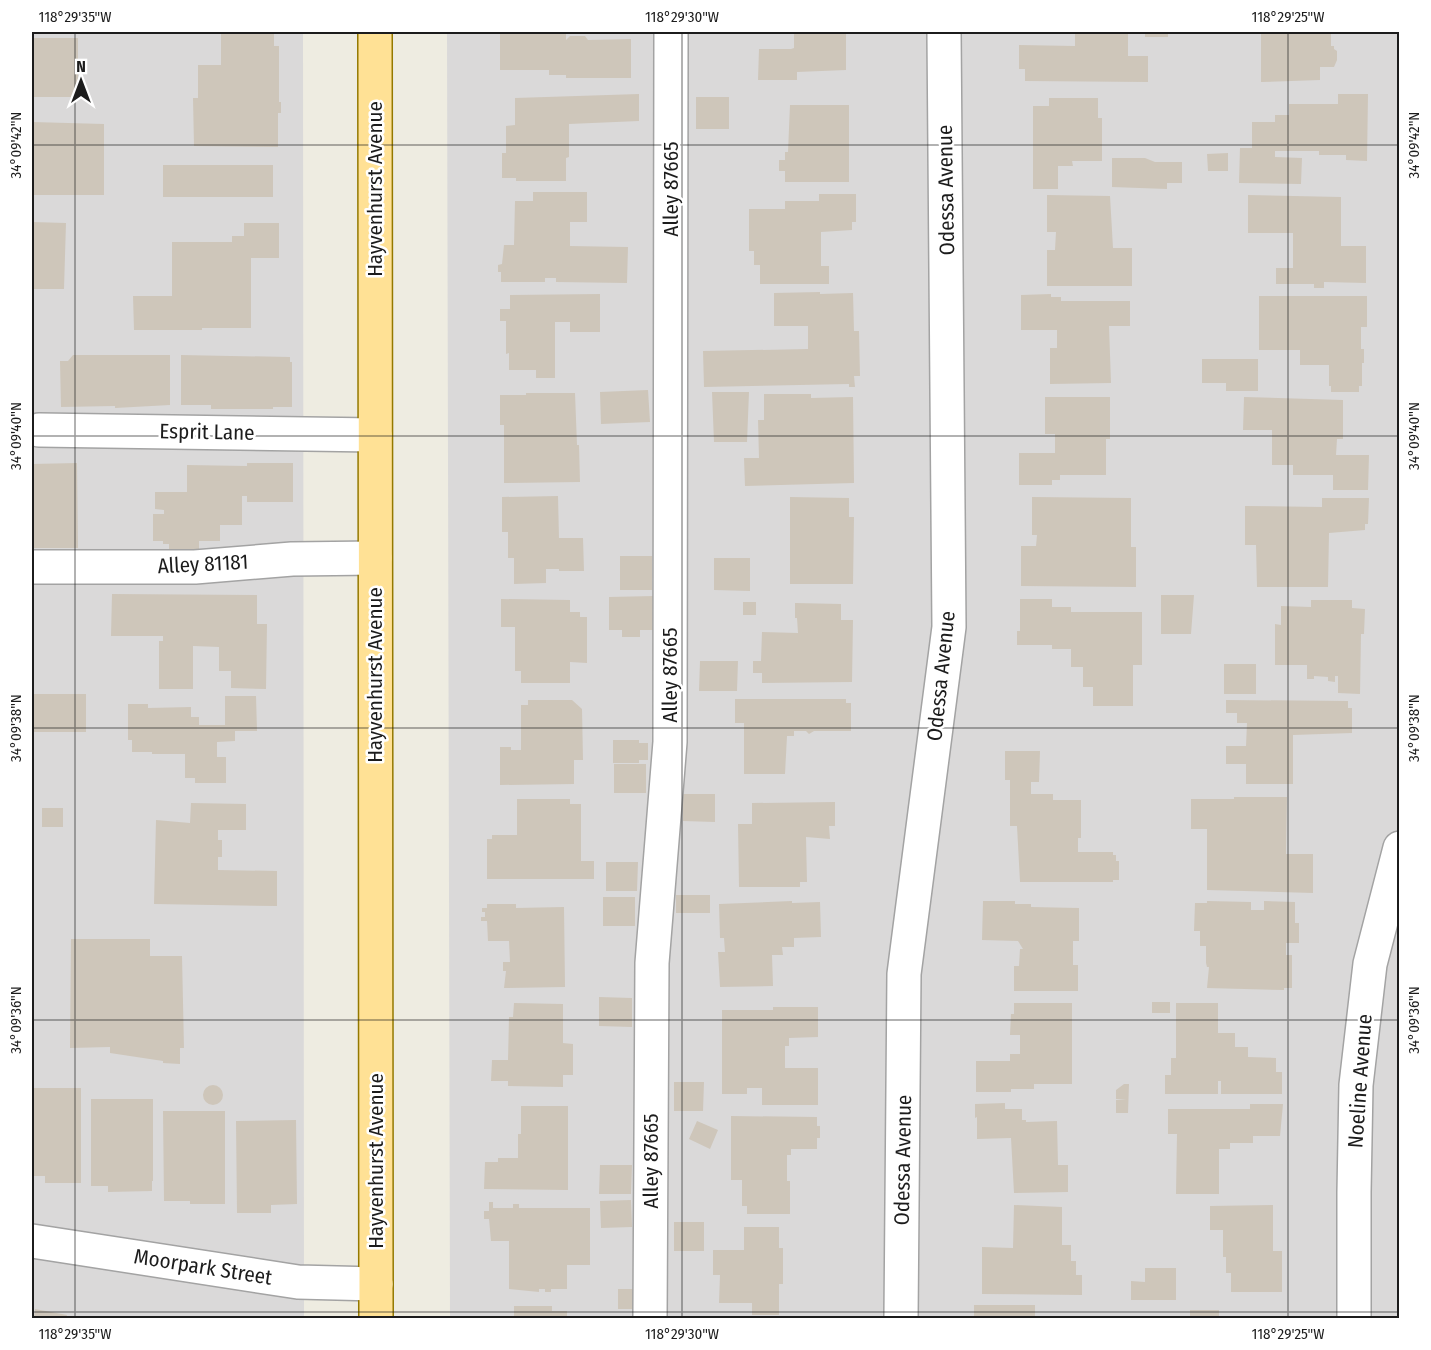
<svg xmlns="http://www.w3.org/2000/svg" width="1431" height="1350" font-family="'Fira Sans Condensed',sans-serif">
<rect width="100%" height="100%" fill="#eeece1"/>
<path fill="#dad9d9" d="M32,32H303L304,1318H32Z
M447,32H1399V1318H450Z"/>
<path fill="#cec6ba" d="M221,32H274V46H279V102H281V113H278V147L194,146L193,98H198V65H221Z
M500,32H566V40L570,36H585L588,40L631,39V78H566V75H549V70H500Z
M794,32H846V70L797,72V80H758L759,49H791L794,48Z
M1075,32H1128V56H1148V82L1025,81V69H1019V45L1075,46Z
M1145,32H1168V37H1145Z
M1261,32H1331V46H1334V49L1337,51V60L1334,67H1320V80L1261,82Z
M32,38H78V97H32Z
M639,94V121L569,124V157L566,158V181H516V178H502V153H506V126L515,125V98Z
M1338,94H1368L1367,161L1346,160V155H1319V151H1275V157L1302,158L1301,184L1239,183L1240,148H1252V122H1275V115H1289V104H1338Z
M696,97H729V129H696Z
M1049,98H1098V118H1102V161H1072L1073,166H1058V189H1033V106H1049Z
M790,105H849V182H785V171H779V160H785V152H788Z
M32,122L104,124V195H32Z
M1228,153V171H1208L1207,154Z
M1112,158H1145L1155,162H1182V183H1167V189L1112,187Z
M163,165H273V197H163Z
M533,192H587V222H570V246L628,247L627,283L556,282V278H545V282H501V272H498V265L502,264L504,245H514L515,201H533Z
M819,194H856V222H852V230L821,232V266H829V284H760V265H754V251H749V209H785V201H819Z
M1047,195L1110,196L1113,248H1132V286H1047V250H1055L1056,232H1047Z
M1248,195L1341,197V246H1366V283L1324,282V288H1314V284H1276V268H1293V233H1248Z
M32,222L66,223L64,289H32Z
M244,223H279V258H251V328H202V330H134L133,296H172V242H232V236H244Z
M820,292V294L853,293L854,331H859L860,376H854L855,387H849V384L704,387L703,351L808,349V326H774V293Z
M600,294V332H570V322H555V378H536V370H509V353L506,354V321H500V309H510V295Z
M1051,294V297H1061V301H1130V326H1109L1111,383L1050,384V348H1057V330H1021V295Z
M1259,296H1367V327H1361V349H1364V363H1362V386H1359V392H1331V386H1329V365H1300V350H1259Z
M73,355H170V405L115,408V406L61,407L60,361H68Z
M181,355L290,357V362H292V407H273V409H211V405H181Z
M1202,359H1258V391H1226V383H1202Z
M648,390L650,422L601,424L600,392Z
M712,392H749L747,442H714Z
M526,393H575L577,445H579L580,482L504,483V425H500V395H526Z
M764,394H811V398L853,397L854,483L745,486L744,458H759L758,420H764Z
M1045,397H1110V439H1106V475H1060V480H1052V485H1019V453H1055V434H1045Z
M1244,397L1343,400V439H1337L1336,455H1369L1368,490H1333V475H1293V465H1272V430H1243Z
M77,463L78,548H32V464Z
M247,463H293V502H247V496H242V525H220V541H199V554H169V544H163V541H153V514H164V510L155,509V492H187V465L247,466Z
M558,496L559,538H583L584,571H559V569H546V583L514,584V558H508V532H502V497Z
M790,497L849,498V517H854L853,584H790Z
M1032,497L1131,498V547H1136V587L1021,586V546H1036L1037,535H1032Z
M1322,498H1369L1368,524H1365V530L1329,533L1328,587H1257L1256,545H1245V506L1322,507Z
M620,556H652V590H620Z
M714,558H750V591L714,590Z
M112,594L257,595V624H267L266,689L231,688V671H219V647L193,646V689H159V641H163V636H111Z
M1161,595H1194L1191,634H1161Z
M654,596V630H640V637H622V630H609V597Z
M501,599L570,600V612H580V617H587V663L570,662V683H521V671H515V627H501Z
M1020,599H1052V607H1071V612H1142V665H1133V706H1093V687H1083V667H1071V649H1052V645H1017V631H1020Z
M1311,600H1352V608L1365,609L1364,634H1361L1360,694L1338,693V676H1335V682L1328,681V677L1314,676V679H1307V665H1275V624L1281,625V606L1311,607Z
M743,602H756V615H743Z
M795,603L841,604V620H853L852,682L762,683V673H753V661H761L762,632L798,633L797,618H795Z
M700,661H738L737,691H699Z
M1224,664H1256V694H1224Z
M32,694H86V732H32Z
M225,696H256L257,731H235V741L217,742V757H226V783H195V778H185V754H152V752H132V740H128V704H148V708L191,707V717H199V725H225Z
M735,699H846V703H851V731H814L809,734L806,731H794V736H787L785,774H744V723H735Z
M528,700H572L582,709L583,760H574V784L500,785V747H511V750H521V705H528Z
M1226,700L1348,701V708H1352V733L1293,735V784H1246V764H1226V746H1246L1247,723H1237V713H1226Z
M613,740H639V743H648V760H639V763H613Z
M1005,751H1040L1039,782H1031V794H1053V800H1081V838H1078V852H1113V855H1116V861H1119V880H1113V882H1020L1017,826H1010V780H1005Z
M614,764H646V793H614Z
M683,794H715V822L683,821Z
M1234,797H1287L1286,854H1313V893L1207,890V829H1191V799H1234Z
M517,799H570V804H581V861H594V879H487V839H492V835H517Z
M835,802V826H829L830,839L806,837L807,882H800V887H739L738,824H752V803Z
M191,803L246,804V830H218V840H222V857H218V870L277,871V906L154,904L156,820L190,823Z
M42,808H63V827H42Z
M606,862H638L637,891H606Z
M676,895H710V913H676Z
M603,897H635V926H603Z
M792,901V903L820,902L821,937L794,938V947H782L783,955H772L773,986L720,987L718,952H725L724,938H720L719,904Z
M983,901H1015V904H1031V907L1079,908V941H1073V965H1078V991H1014V966H1019L1020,949H1023L1018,941L982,940Z
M1207,901L1251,902V910H1264V901L1295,902V923H1299V943H1286V955H1292V988H1284V990L1207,988L1209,967H1207L1206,963V946H1200V931H1194L1195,903H1207Z
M487,904H516V908L564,907L565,987L504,988L506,971H503V962H510L509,941H488L487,921H481V917H485V912H482V908H487Z
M71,939H150V956H182L184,1048H180V1064L163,1063V1061L110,1053V1047L70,1048Z
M599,997L632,998V1027L599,1026Z
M1152,1002H1170V1013H1152Z
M514,1003L563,1004V1043L573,1044V1075H563V1087L508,1086V1081H491L492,1060H508L509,1017H513Z
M1014,1003H1072V1084H1034V1089H1011V1092H976V1061H1010V1054H1020V1035H1010L1011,1014H1014Z
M1176,1003H1218V1033H1235V1047H1248V1057L1276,1058V1072H1282V1094H1221V1081H1218V1094H1165V1075H1171V1058H1176Z
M773,1007H818V1037L789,1038V1046H785V1068H818V1105H762V1088H747V1094H722V1010H773Z
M674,1082H704L703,1111H674Z
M1124,1084H1129L1128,1113H1116V1100L1126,1099H1116V1090Z
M203 1095a10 10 0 1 1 20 0a10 10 0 1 1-20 0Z
M32,1088H81V1183H45V1176H32Z
M91,1099H153V1181H152V1191L108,1192V1186H91Z
M1005,1103V1109H1022V1120H1026V1122L1057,1121L1058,1165H1068V1192L1014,1193L1011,1138L977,1139V1117L975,1118V1104Z
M1250,1104H1283L1280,1136H1253V1143H1230V1149H1219V1194H1176L1177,1134H1168V1109H1250Z
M521,1106H568V1190L484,1189L485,1162H498V1158H518V1134H521Z
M163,1111H225V1204H190V1201H164Z
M731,1116L817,1117V1126H820V1138H817V1149H791V1155H787V1181H790V1214H747V1206H742V1180H731Z
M296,1120L297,1204L271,1205V1213H237L236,1121Z
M697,1121L718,1130L710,1149L689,1139Z
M600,1165H632L631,1194H599Z
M631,1200L632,1227L601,1228L600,1201Z
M489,1202H493V1208H513V1204H519V1208H590V1265H567V1289H551V1292H545V1289H539V1292L509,1289V1241H491L489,1219H484V1211H489Z
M1014,1205L1062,1207V1245H1071V1261H1076V1275H1082V1295L982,1294V1247L1013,1248Z
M1273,1205V1251H1282V1292H1231V1273H1226V1257H1223V1230H1210V1206Z
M674,1222H704V1251H674Z
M744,1227H779V1248H783V1284H779V1315H752V1303H719L720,1275H713V1250H744Z
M1145,1268H1176V1300H1131V1281L1145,1282Z
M618,1289H637V1309H618Z
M974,1305H1035V1318H974Z
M514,1306H552V1311H567V1318H514Z
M35,1309L67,1315L66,1318H34Z
M1190,1310H1219V1318H1190Z"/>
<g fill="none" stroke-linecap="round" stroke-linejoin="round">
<defs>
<path id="minor" d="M39,430L375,435
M32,567H195L292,559L375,558
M32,1241L298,1282L376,1284
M650,1318L652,963L670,742L671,32
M901,1318L904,974L949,627L944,32
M1354,1318V1192L1356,1085L1370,964L1400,848"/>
<path id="major" d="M375,32L376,1318"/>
</defs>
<use href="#minor" stroke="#a3a3a3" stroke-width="36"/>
<use href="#major" stroke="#947900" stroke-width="36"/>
<use href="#minor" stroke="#fff" stroke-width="33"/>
<use href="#major" stroke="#ffe195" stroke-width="33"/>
</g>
<path fill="none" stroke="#1c1c1c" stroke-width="1.5" stroke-opacity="0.45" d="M75,32V1318M682,32V1318M1288,32V1318M32,145H1400M32,436H1400M32,728H1400M32,1020H1400M32,1312H1400"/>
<g text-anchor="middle" stroke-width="5" stroke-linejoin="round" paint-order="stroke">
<g font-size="21" fill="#1c1c1c" stroke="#fff">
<text transform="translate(375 189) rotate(-90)" y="7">Hayvenhurst Avenue</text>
<text transform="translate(671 189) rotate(-90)" y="7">Alley 87665</text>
<text transform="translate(946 190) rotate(-91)" y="7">Odessa Avenue</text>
<text transform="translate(207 432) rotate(1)" y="7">Esprit Lane</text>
<text transform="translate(203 564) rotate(-3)" y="7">Alley 81181</text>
<text transform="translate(375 675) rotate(-90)" y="7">Hayvenhurst Avenue</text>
<text transform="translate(670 675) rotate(-90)" y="7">Alley 87665</text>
<text transform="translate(941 676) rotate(-84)" y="7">Odessa Avenue</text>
<text transform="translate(1360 1081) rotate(-86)" y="7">Noeline Avenue</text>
<text transform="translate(903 1160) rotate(-89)" y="7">Odessa Avenue</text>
<text transform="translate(376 1161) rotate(-90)" y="7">Hayvenhurst Avenue</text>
<text transform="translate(651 1161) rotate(-90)" y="7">Alley 87665</text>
<text transform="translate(203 1267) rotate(9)" y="7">Moorpark Street</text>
</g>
</g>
<rect width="1431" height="1350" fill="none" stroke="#ffffff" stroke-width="66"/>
<g transform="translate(81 81)" stroke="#ffffff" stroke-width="4.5" paint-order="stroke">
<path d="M0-4.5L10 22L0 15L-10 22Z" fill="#1c1c1c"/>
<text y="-9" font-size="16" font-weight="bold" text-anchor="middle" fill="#1c1c1c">N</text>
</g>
<rect x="33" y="33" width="1365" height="1284" fill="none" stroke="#1c1c1c" stroke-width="2"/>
<g font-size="15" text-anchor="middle" fill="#1c1c1c">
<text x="75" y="22">118°29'35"W</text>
<text x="682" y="22">118°29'30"W</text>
<text x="1288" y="22">118°29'25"W</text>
<text transform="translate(16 145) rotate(-90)" y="5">34°09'42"N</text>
<text transform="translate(1414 145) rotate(-90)" y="5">34°09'42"N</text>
<text transform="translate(16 436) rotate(-90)" y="5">34°09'40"N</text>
<text transform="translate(1414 436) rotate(-90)" y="5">34°09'40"N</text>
<text transform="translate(16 728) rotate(-90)" y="5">34°09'38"N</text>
<text transform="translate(1414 728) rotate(-90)" y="5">34°09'38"N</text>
<text transform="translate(16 1020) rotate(-90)" y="5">34°09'36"N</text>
<text transform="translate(1414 1020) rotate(-90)" y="5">34°09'36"N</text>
<text x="75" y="1339">118°29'35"W</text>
<text x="682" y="1339">118°29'30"W</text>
<text x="1288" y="1339">118°29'25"W</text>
</g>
</svg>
